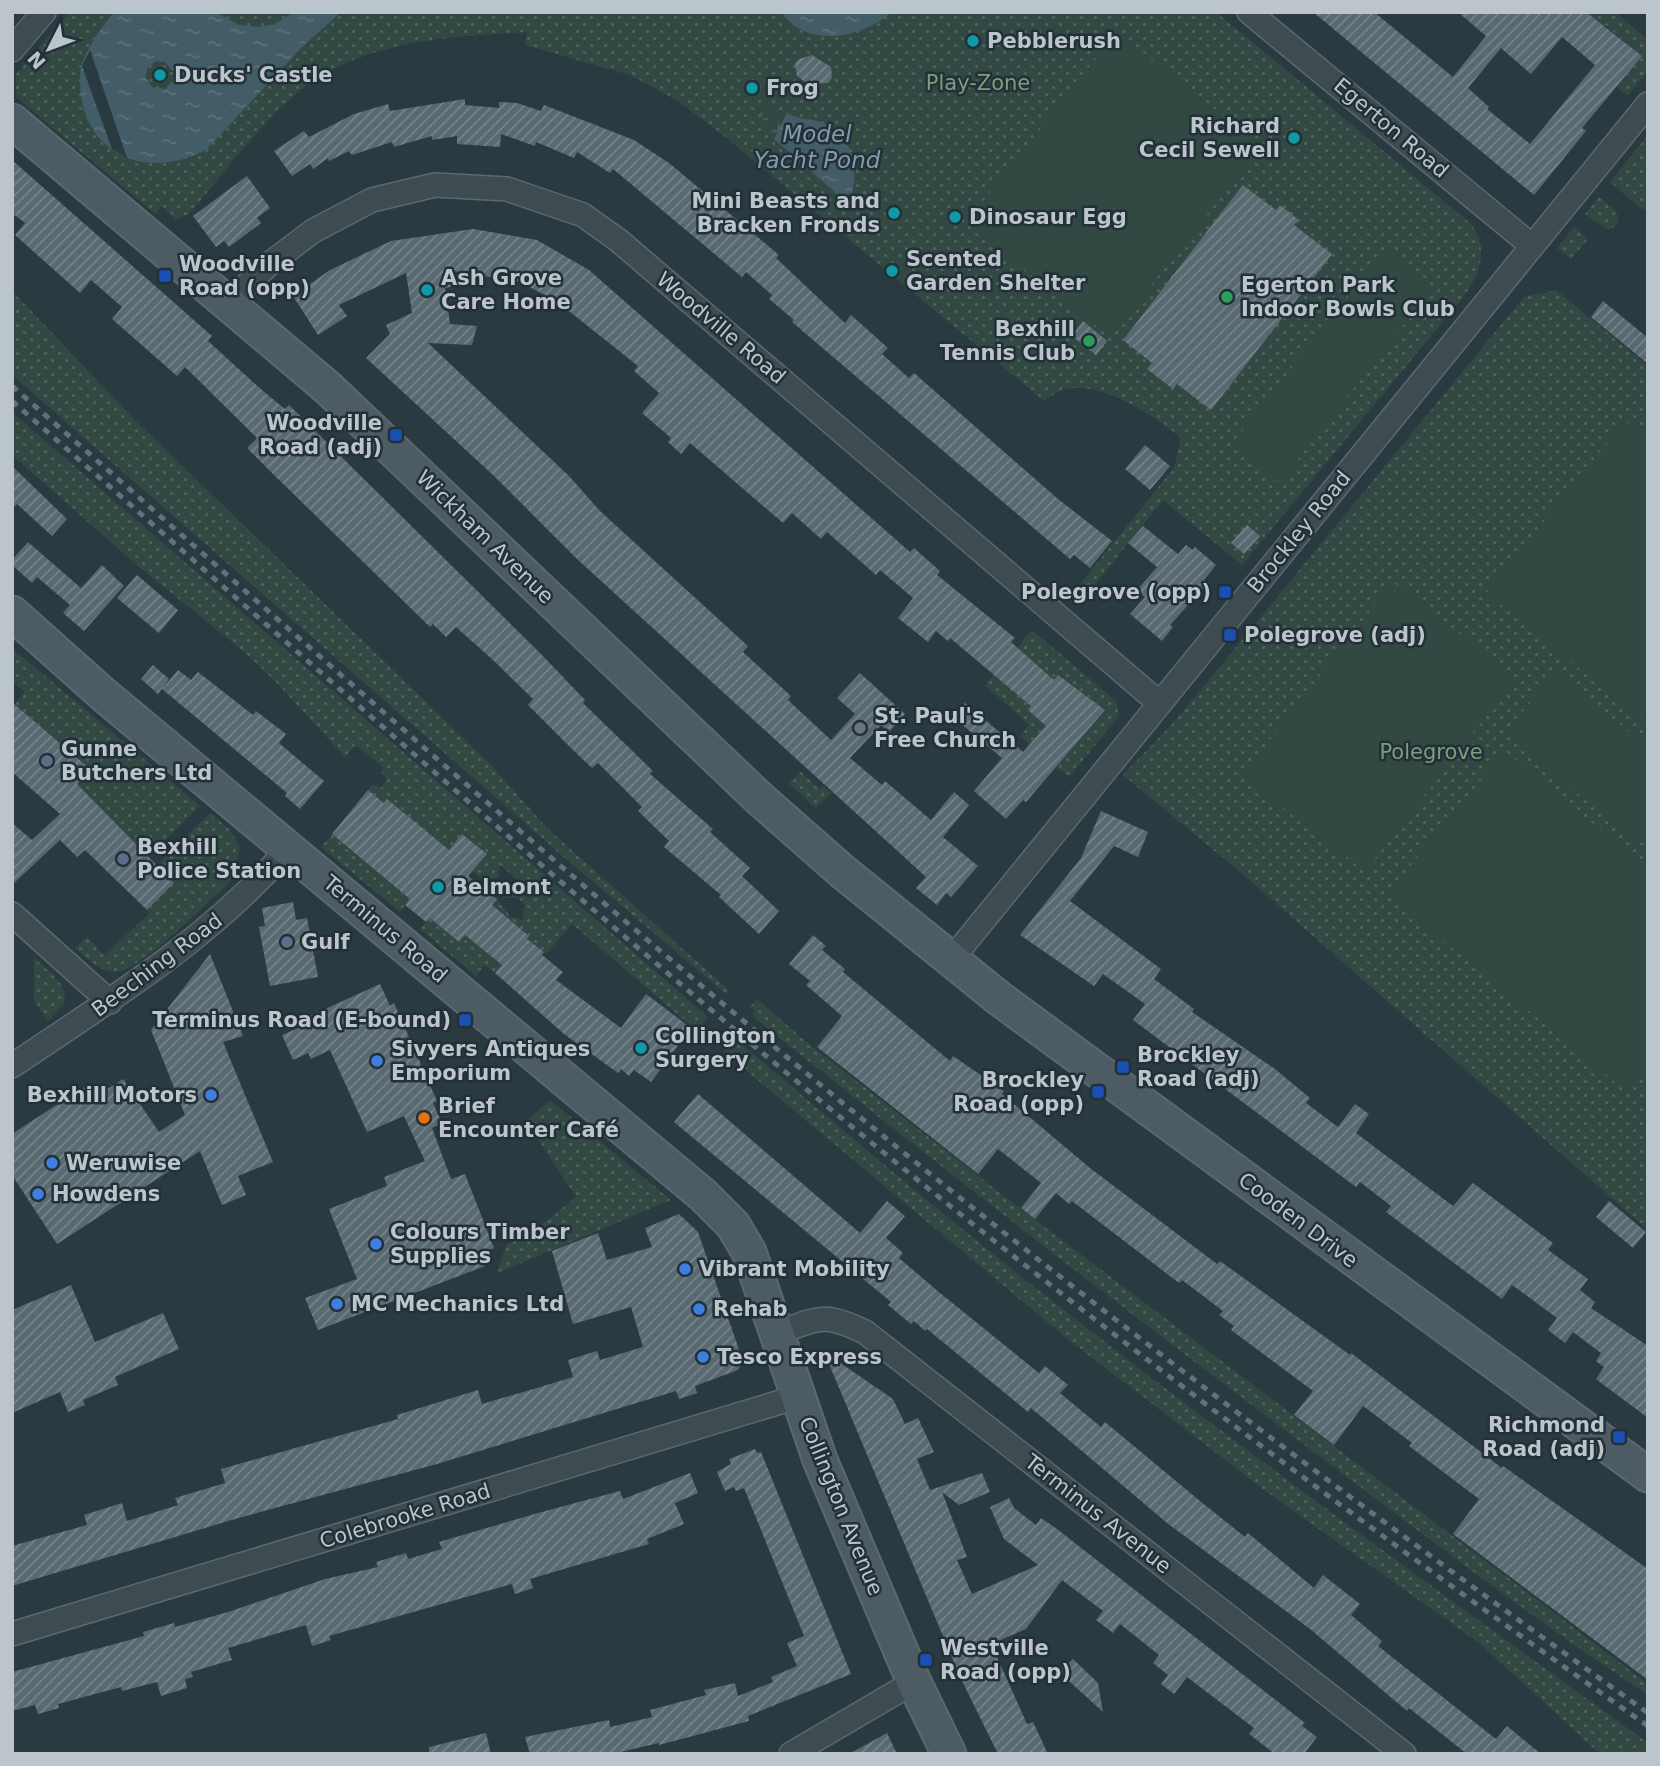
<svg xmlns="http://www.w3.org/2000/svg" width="1660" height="1766" font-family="'DejaVu Sans',sans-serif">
<defs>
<pattern id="grass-dots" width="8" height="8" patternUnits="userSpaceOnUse" patternTransform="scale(1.75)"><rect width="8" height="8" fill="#324943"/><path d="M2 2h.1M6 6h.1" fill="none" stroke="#4e625d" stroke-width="1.8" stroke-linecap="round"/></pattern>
<pattern id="wetland-marsh" width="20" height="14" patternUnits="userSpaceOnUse" patternTransform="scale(1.75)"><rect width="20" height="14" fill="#324943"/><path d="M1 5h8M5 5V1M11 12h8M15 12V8" fill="none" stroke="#4e625d"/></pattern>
<pattern id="water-ripples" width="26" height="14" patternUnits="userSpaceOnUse" patternTransform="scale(1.75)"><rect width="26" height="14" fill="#425c68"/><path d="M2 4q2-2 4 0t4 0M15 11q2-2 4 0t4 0" fill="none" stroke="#5b727c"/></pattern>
<pattern id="building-hatch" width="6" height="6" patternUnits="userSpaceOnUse" patternTransform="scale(1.75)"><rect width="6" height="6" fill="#596971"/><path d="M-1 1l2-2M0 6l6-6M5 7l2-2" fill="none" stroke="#76848a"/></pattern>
</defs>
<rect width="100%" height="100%" fill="#2a3a41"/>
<path fill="url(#grass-dots)" d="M69,12H1216L1470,223C1490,247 1480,274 1464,296L1242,565L1163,500L1080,603L1071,595L1174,468L1181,438C1154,416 1101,379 1063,390C1056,392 1050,398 1044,401L718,131L676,100L630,75L525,45L527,32C446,37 360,40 295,95C256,129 223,174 189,214L176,219L162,206L155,214L16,97V74Z
M1586,12H1615L1648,40V71L1627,96L1617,87L1642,56L1605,25L1598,33Z
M1648,135V210L1640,208L1610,182Z
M1599,197L1614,209L1619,218L1616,226L1608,230L1585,214Z
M1574,227L1588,239L1571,259L1557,248Z
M1556,290L1648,366V1230L1240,872L1123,775L1176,720L1524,297Z
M12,291L136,421L489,763L548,829L729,990L726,994L566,859L12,375Z
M12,412L708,1017L697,1031L572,924L546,954L527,939L529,936L492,905L497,899L511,917L523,920L524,904L518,898H504L489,885H499L504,888L524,885L500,865L498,878L482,879L472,871L486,854L463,834L449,850L368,790L373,784L381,788L387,780L381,772L384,768L356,745L345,757L275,681L243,651L137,565L12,455Z
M1032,630L1116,701L1119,716L1070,776L1056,768L1105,710L1079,690L1054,680L1017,648Z
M12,648L200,806L148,857L55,810L90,769L15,704L25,692L12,681Z
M995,673L1031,706L1028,710L1046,726L1030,744L1020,737L1029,725L985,685Z
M800,771L820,789L824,786L831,793L816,808L789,784Z
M210,813L230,830L240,847L234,875L225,887C203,906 143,968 117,972C101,974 87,957 75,948L87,937L104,955L149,914L147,910L174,883L156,866Z
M332,834L361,858L395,857L381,875L410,899L400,912L321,847Z
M430,918L459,942L465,935L502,965L495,973L485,965L476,976L420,929Z
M34,958C48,971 69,983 64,1005L48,1021L34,1001Z
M757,999L804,1040L1013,1203L1648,1684V1695C1533,1619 1424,1535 1314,1452C1124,1310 937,1164 752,1016L755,1011L750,1007Z
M734,1038C808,1100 881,1163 956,1224C1180,1406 1415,1574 1648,1743L1646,1754H1600L1478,1642L1267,1492L1065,1337L724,1052Z
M550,1100L671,1200L497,1273L506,1245L535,1230L576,1197L526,1121Z"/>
<path fill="url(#wetland-marsh)" d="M766,106L787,113L774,139L760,113Z"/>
<path fill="#324943" d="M1117,32L1261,146L1110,337L966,223Z
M1385,250L1433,288L1280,482L1232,444Z
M1625,421L1648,439V724L1486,593Z
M1393,582L1516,678L1365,871L1242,776Z
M1556,671L1648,748V835L1639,845L1505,733Z
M1505,751L1648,869V1068L1627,1092L1387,894Z"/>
<path fill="url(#water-ripples)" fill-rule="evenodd" d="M114,12H215L239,25L258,27L275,24L294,12H341L303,46L207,149C147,183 78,153 80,78C80,56 100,29 114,12ZM156,61L165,62L174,72L173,81L165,89L152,87L145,77L148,67Z
M781,12H892C860,39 808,49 781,12Z
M787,113C801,121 811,118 823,123C851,135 859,165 852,192L846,195L836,193L774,139Z"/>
<path fill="#2a3a41" d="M90,50L127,158L112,149L82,66Z"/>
<path fill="url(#building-hatch)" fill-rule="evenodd" d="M1313,12H1374L1453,77L1486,36L1458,12H1586L1642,56L1582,128L1586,131L1534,195ZM1562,37L1595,65L1530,144L1487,109L1489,107L1468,88L1501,48L1531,74Z
M812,55L831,67L832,78L828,83L808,84L797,76L795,64L799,59Z
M465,99V105L499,108V102L517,103L541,111L544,105L634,140L669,163L779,255L776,258L845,323L851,315L888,348L882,354L909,378L914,373L1058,499L1112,541L1090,568L1074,555L1070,559L792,322L794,320L769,299L772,295L746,272L742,277L613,169L610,173L577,152L574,158L536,142L535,146L501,134L500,147L457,144V136L432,140V136L394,147L392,142L352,155L349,151L329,161L328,158L313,169L310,164L292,176L274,151L304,131L309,137L354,114L388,104L390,111Z
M12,160L212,336L208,341L263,391L285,409L289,405L541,654L585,700L583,703L653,771L650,774L713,829L710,832L750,868L742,876L779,911L759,934L719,897L721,895L664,847L669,841L638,811L642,807L598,763L592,768L575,752L528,705L533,699L494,661L456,627L446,637L433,624L430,627L275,476L247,448L257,438L185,367L177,376L112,319L122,307L91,280L80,293L15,235L25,223L12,213Z
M247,176L270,208L257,218L261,223L229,247L224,241L216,247L193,216Z
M1243,185L1276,210L1280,205L1299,220L1294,225L1332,254L1211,410L1177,384L1173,389L1147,369L1152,363L1123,340Z
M473,229L537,240L589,270L910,552L914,548L940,571L937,575L1015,638L1011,642L1054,680L1058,675L1105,710L1026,802L1023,800L1006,819L974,791L1002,758L953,717L965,703L1023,752L1046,726L1028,710L1031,706L950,638L948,641L936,631L928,642L898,618L913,598L880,570L876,575L827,532L821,539L792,513L783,523L690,443L681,454L668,442L671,438L642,413L659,393L634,371L638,366L560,304L521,282L453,271L455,286L445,288L450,324L477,326L472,345L428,343L569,476L600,511L748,646L743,652L791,696L788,700L831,740L855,714L837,698L860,673L905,714L889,732L881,725L850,758L882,785L885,781L931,820L954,792L969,805L943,837L978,866L951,897L946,893L937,905L916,888L926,877L577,559L494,476L366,358L390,334L386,325L412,313L406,273L339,305L347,316L318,335L293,296L330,270L391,241Z
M1603,301L1648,338V364L1591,317Z
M1083,321L1107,341L1096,355L1072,336Z
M1145,445L1170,466L1150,490L1125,469Z
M12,466L67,519L52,536L17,504L12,509Z
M1247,525L1260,536L1244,554L1231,543Z
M1143,526L1178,554L1186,545L1193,550L1195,547L1216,565L1204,580L1208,583L1170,625L1173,627L1162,641L1130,614L1145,597L1137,590L1157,567L1128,543Z
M28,542L81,588L102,565L124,586L84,631L63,613L70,605L37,577L32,583L12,565V560Z
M137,575L178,610L159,633L117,598Z
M153,665L169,679L158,694L141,679Z
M178,670L191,680L198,672L253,715L256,711L286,734L279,743L324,781L300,809L285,796L287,793L162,689Z
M12,702L90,769L77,784L174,883L147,910L85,850L77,857L60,840L12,885V823L32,840L60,814L12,772Z
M368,790L384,803L387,799L449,850L462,834L487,854L468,876L497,899L492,905L529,936L527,939L544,952L542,955L563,972L556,980L621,1028L646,994L691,1028L651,1082L634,1070L629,1076L621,1069L618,1073L564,1034L495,973L502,965L465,935L459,942L430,918L426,922L405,905L410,899L332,834Z
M1101,811L1148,832L1138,857L1114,846L1070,901L1161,969L1154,979L1194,1009L1192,1012L1275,1069L1310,1098L1306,1103L1338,1127L1355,1104L1369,1114L1356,1133L1453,1206L1473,1183L1553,1243L1548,1250L1588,1279L1580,1290L1595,1302L1591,1308L1648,1346V1418L1596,1379L1604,1367L1596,1361L1601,1353L1573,1332L1565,1343L1548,1330L1557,1318L1512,1285L1502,1299L1386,1212L1391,1206L1360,1182L1356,1187L1133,1020L1145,1004L1103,974L1094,986L1020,935L1081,858Z
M293,902L296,920L307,918L318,977L270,986L259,927L265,926L262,908Z
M813,935L826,946L822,950L845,969L843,972L950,1061L953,1056L1004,1091L1002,1094L1090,1168L1217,1264L1220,1261L1350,1355L1351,1353L1502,1468L1503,1466L1648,1569V1680L1453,1534L1479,1499L1409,1446L1412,1443L1363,1406L1334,1445L1294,1415L1313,1391L1231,1330L1234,1326L1219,1315L1223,1311L1182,1280L1179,1283L1072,1201L1069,1204L1056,1193L1035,1219L1021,1208L1041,1183L998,1149L978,1174L817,1047L842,1016L806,985L810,981L789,964Z
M210,954L243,1036L223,1042L273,1162L238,1176L246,1195L222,1205L200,1151L57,1244L12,1175V1134L84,1087L92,1099L123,1079L159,1132L185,1115L151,1030Z
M380,984L390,1006L394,1003L437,1101L433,1103L442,1123L432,1128L451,1179L465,1174L494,1248L480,1253L485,1266L318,1330L305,1298L357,1279L329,1209L387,1186L384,1177L425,1161L404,1116L367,1132L330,1050L311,1059L308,1053L293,1060L282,1035L303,1026L301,1020Z
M698,1094L860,1233L887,1201L905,1216L886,1238L903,1253L899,1258L940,1293L1039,1373L1045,1366L1068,1385L1060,1393L1101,1427L1105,1422L1200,1501L1245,1537L1248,1533L1314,1588L1323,1575L1360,1604L1351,1615L1382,1641L1378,1646L1496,1739L1507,1726L1541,1754H1467L1409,1708L1407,1711L1310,1629L1167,1523L1031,1408L1028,1412L927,1329L925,1331L914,1321L911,1324L888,1305L891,1302L674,1122Z
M1609,1201L1646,1232L1633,1248L1596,1217Z
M679,1214L698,1232L743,1361L738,1370L695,1386L697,1393L679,1399L676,1391L437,1464L235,1519L12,1586V1546L87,1525L84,1515L122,1503L127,1521L178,1505L175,1498L225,1483L221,1469L398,1419L397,1415L478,1390L482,1404L537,1388L573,1377L568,1360L597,1351L600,1360L643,1347L631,1307L573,1324L552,1251L598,1233L607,1260L652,1247L645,1228Z
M71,1285L95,1342L163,1313L179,1349L115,1377L118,1385L83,1400L85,1405L68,1412L60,1392L12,1413V1310Z
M824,1352L893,1399L905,1424L918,1418L934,1452L917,1459L930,1490L982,1473L990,1492L959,1505L942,1492L967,1557L957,1560L972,1594L1038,1565L1004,1539L990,1507L1009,1498L1014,1508L1036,1525L1041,1518L1057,1529L1305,1723L1302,1726L1317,1737L1304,1754H1275L1249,1734L1254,1728L1187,1677L1174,1694L1161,1684L1168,1675L1153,1663L1159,1655L1120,1624L1113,1633L1096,1620L1103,1611L1062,1580L1026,1629L991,1644L1027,1724L1033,1722L1048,1754H998L961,1679Z
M755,1449L757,1453L761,1452L851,1674L748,1716L749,1721L659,1745V1743L612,1754H530L525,1737L609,1720L610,1727L652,1717L650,1710L706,1695L704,1690L735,1683L738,1696L773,1682L771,1677L797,1666L787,1643L804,1636L744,1488L736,1491L734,1487L725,1491L717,1472L731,1464L729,1459Z
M690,1473L698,1493L675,1503L684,1524L647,1539L649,1544L530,1579L533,1588L515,1594L512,1584L329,1636L331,1640L312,1646L306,1625L228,1648L232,1660L191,1672L193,1677L185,1679L187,1688L161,1696L157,1682L122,1691L121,1687L58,1704L59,1708L38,1714L35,1705L12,1711V1672L144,1636L143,1632L174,1623L175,1627L228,1612L325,1579L378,1567L376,1562L406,1553L408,1559L442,1549L439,1542L538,1513L620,1491L623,1499Z
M1073,1659L1098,1683L1103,1712L1059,1672Z
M486,1733L491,1754H429V1747Z
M887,1733L897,1754H849Z"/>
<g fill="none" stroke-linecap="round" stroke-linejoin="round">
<defs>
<path id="street" d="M1249,12L1532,246
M12,50L44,12
M228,303L268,265L313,231L372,200L435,185L507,189L583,215L618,240L1158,702
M12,914L110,1002
M951,960L1648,104
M12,1066C114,997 207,941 289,848
M777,1333C820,1318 823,1312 865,1332L1404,1754
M12,1634L797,1397
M791,1754L914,1682"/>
<path id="secondary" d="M12,121L328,388L760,799L843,872L1000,999L1648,1475
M12,613L104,695L703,1195L733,1225L749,1252L820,1460L914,1682L949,1754"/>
</defs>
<use href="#street" stroke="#5c686f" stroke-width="26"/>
<use href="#secondary" stroke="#5c686f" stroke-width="37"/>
<use href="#street" stroke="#3e4b51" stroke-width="23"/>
<use href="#secondary" stroke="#4d5b64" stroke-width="33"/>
<path stroke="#63727a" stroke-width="5" stroke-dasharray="7 7" stroke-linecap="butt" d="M12,386C331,665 646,949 978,1212C1196,1385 1421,1551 1648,1713
M12,401C328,677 640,960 969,1221C1190,1396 1417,1564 1648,1726"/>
</g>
<g fill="#0f9aa8" stroke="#233037" stroke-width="2.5">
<circle cx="973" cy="41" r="7"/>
<circle cx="160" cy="75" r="7"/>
<circle cx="752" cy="88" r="7"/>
<circle cx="1294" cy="138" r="7"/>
<circle cx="894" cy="213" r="7"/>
<circle cx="955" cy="217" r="7"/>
<circle cx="892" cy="271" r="7"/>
<circle cx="427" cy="290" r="7"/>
<circle cx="438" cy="887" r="7"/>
<circle cx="641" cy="1048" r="7"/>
</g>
<g fill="#1a4fb4" stroke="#233037" stroke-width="2.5">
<rect x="158" y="269" width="14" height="14" rx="3.5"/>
<rect x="389" y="428" width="14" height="14" rx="3.5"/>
<rect x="1218" y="585" width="14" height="14" rx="3.5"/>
<rect x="1223" y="628" width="14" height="14" rx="3.5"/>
<rect x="458" y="1013" width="14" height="14" rx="3.5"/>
<rect x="1116" y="1060" width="14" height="14" rx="3.5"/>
<rect x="1091" y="1085" width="14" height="14" rx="3.5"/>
<rect x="1612" y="1430" width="14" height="14" rx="3.5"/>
<rect x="919" y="1653" width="14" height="14" rx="3.5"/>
</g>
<g fill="#2e9e5b" stroke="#233037" stroke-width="2.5">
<circle cx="1227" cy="297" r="7"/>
<circle cx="1089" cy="341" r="7"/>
</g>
<circle fill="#6b7280" stroke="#233037" stroke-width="2.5" cx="860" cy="728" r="7"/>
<g fill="#5c6f8a" stroke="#233037" stroke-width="2.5">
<circle cx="47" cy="761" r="7"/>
<circle cx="123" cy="859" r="7"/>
<circle cx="287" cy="942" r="7"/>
</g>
<g fill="#3f7fe0" stroke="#233037" stroke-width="2.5">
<circle cx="377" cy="1061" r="7"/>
<circle cx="211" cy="1095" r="7"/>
<circle cx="52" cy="1163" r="7"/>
<circle cx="38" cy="1194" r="7"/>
<circle cx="376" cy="1244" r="7"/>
<circle cx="685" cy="1269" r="7"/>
<circle cx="337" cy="1304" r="7"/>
<circle cx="699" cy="1309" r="7"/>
<circle cx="703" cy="1357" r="7"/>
</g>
<circle fill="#e8710a" stroke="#233037" stroke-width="2.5" cx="424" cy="1118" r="7"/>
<g text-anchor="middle" stroke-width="5" stroke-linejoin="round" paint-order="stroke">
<g font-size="21" font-weight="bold" fill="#bbc5cb" stroke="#233037" text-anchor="start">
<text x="987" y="48">Pebblerush</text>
<text x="174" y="82">Ducks' Castle</text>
<text x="766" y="95">Frog</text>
<text x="1280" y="133" text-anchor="end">Richard<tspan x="1280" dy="24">Cecil Sewell</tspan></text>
<text x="880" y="208" text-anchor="end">Mini Beasts and<tspan x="880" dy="24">Bracken Fronds</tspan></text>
<text x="969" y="224">Dinosaur Egg</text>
<text x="906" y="266">Scented<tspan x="906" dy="24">Garden Shelter</tspan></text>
<text x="179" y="271">Woodville<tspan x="179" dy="24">Road (opp)</tspan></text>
<text x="441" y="285">Ash Grove<tspan x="441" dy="24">Care Home</tspan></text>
<text x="1241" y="292">Egerton Park<tspan x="1241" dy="24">Indoor Bowls Club</tspan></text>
<text x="1075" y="336" text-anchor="end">Bexhill<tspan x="1075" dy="24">Tennis Club</tspan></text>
<text x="382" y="430" text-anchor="end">Woodville<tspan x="382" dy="24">Road (adj)</tspan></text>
<text x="1211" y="599" text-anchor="end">Polegrove (opp)</text>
<text x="1244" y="642">Polegrove (adj)</text>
<text x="874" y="723">St. Paul's<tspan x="874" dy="24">Free Church</tspan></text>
<text x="61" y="756">Gunne<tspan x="61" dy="24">Butchers Ltd</tspan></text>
<text x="137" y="854">Bexhill<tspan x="137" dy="24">Police Station</tspan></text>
<text x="452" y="894">Belmont</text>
<text x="301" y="949">Gulf</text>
<text x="451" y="1027" text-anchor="end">Terminus Road (E-bound)</text>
<text x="655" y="1043">Collington<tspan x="655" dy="24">Surgery</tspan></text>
<text x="391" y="1056">Sivyers Antiques<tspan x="391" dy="24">Emporium</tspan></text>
<text x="1137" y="1062">Brockley<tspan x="1137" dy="24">Road (adj)</tspan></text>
<text x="1084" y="1087" text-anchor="end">Brockley<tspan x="1084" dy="24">Road (opp)</tspan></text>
<text x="197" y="1102" text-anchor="end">Bexhill Motors</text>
<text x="438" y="1113">Brief<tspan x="438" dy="24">Encounter Café</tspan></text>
<text x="66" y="1170">Weruwise</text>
<text x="52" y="1201">Howdens</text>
<text x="390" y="1239">Colours Timber<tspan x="390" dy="24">Supplies</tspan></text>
<text x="699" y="1276">Vibrant Mobility</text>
<text x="351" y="1311">MC Mechanics Ltd</text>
<text x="713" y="1316">Rehab</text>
<text x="717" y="1364">Tesco Express</text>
<text x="1605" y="1432" text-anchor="end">Richmond<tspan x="1605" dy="24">Road (adj)</tspan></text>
<text x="940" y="1655">Westville<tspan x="940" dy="24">Road (opp)</tspan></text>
</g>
<g font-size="21" fill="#7d9e7c" stroke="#233037">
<text x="978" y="90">Play-Zone</text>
<text x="1431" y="759">Polegrove</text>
</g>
<g font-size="21" fill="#bbc5cb" stroke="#233037">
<text transform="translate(1391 128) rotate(40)" y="7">Egerton Road</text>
<text transform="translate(721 328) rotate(40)" y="7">Woodville Road</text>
<text transform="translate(1299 532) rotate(-51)" y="7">Brockley Road</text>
<text transform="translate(485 537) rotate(44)" y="7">Wickham Avenue</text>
<text transform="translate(385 929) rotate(40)" y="7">Terminus Road</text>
<text transform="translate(157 965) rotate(-37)" y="7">Beeching Road</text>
<text transform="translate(1298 1220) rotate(37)" y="7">Cooden Drive</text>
<text transform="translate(841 1506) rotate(68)" y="7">Collington Avenue</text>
<text transform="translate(1098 1514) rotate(38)" y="7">Terminus Avenue</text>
<text transform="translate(405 1516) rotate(-17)" y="7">Colebrooke Road</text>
</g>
<g font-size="23" font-style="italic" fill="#809caa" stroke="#233037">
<text x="817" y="142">Model<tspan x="817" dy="26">Yacht Pond</tspan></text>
</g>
</g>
<rect width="1660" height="1766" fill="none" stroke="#bbc5cb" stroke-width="28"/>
<g transform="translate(49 49) rotate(228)" stroke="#233037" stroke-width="5" paint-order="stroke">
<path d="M0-5L12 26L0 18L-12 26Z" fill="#bbc5cb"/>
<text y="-10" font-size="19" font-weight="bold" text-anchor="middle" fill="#bbc5cb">N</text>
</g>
</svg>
